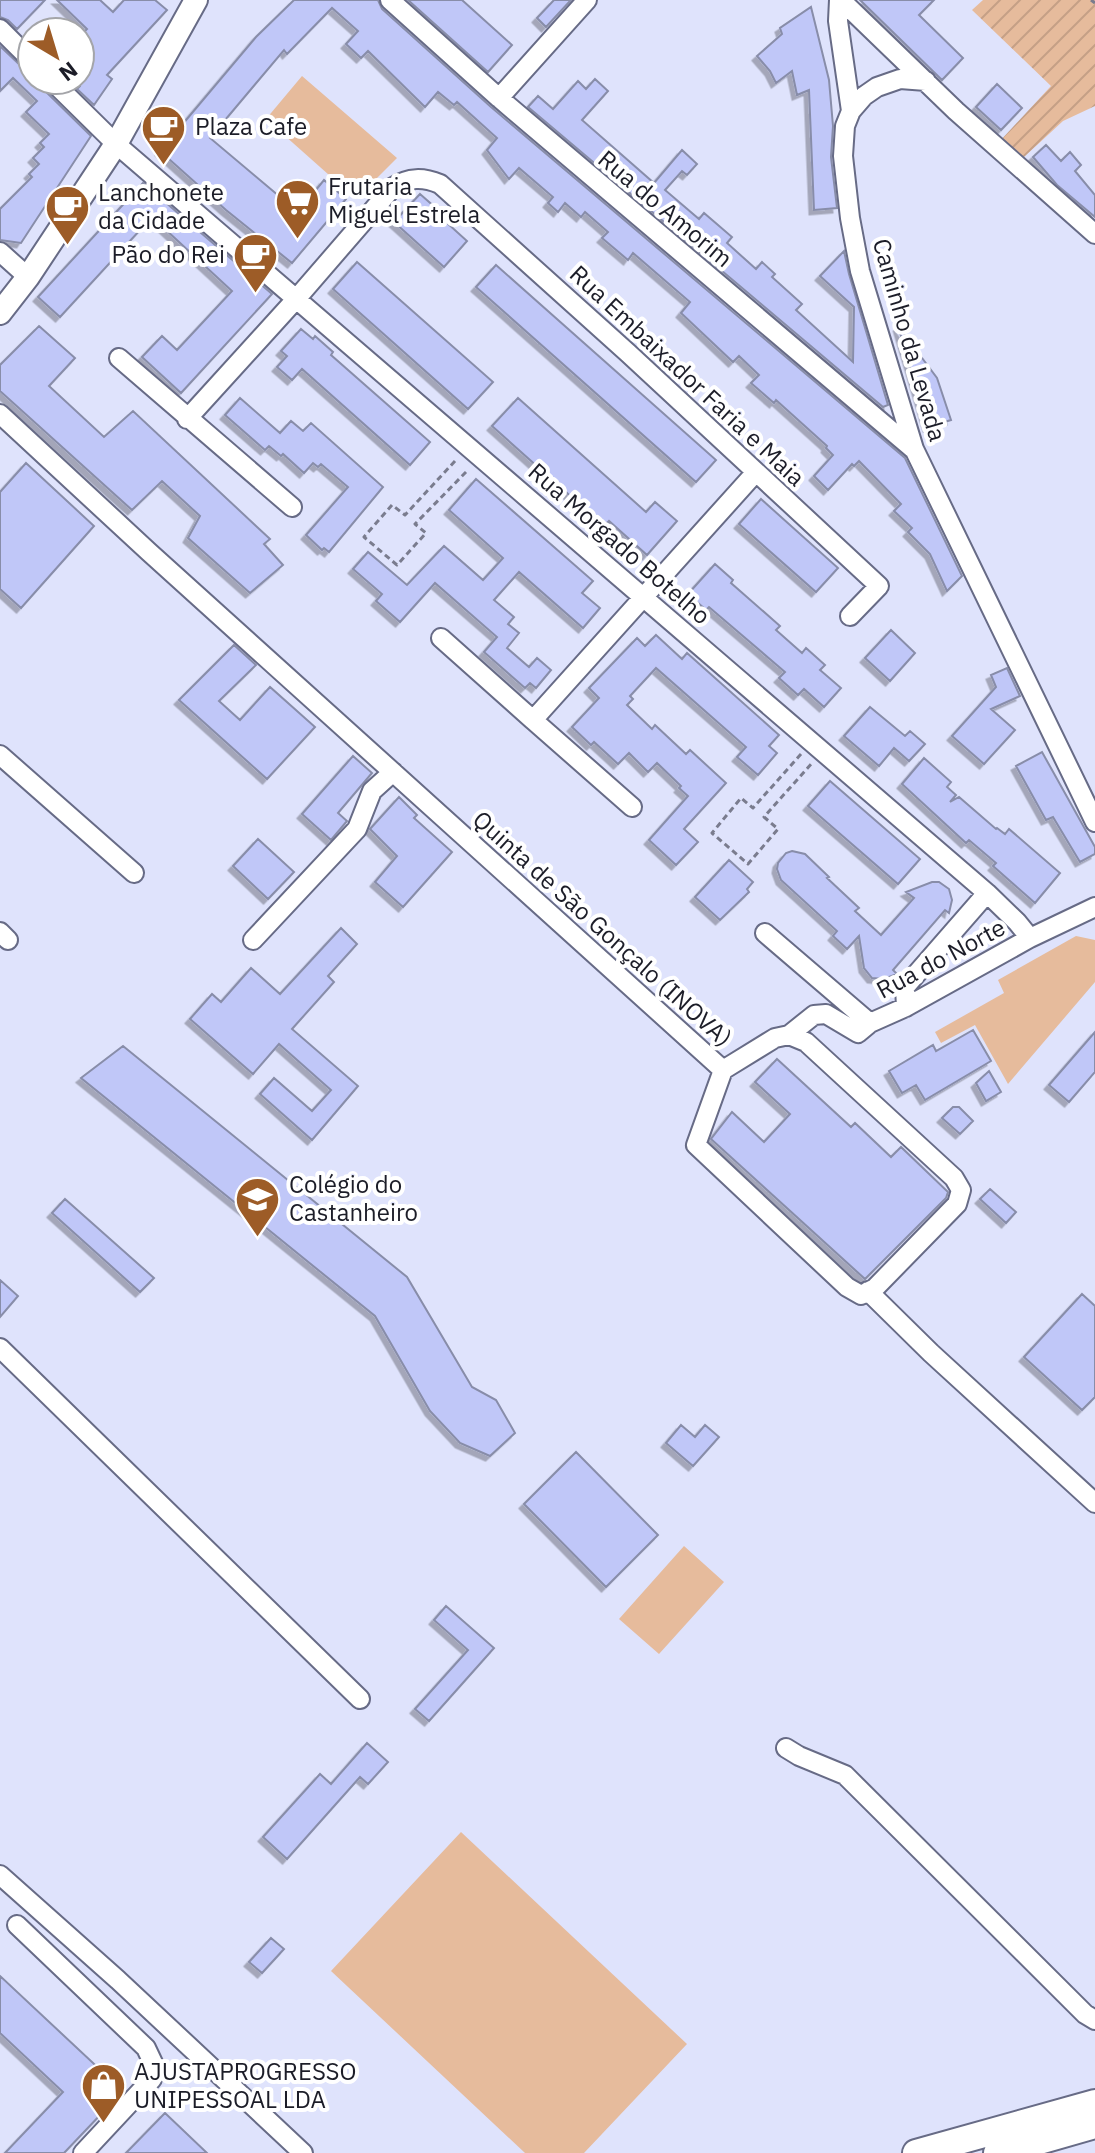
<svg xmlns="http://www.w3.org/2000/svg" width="1095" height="2153" font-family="'IBM Plex Sans',sans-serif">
<defs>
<pattern id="garden-furrows" width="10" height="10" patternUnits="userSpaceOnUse" patternTransform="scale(2)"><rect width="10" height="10" fill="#e6bb9c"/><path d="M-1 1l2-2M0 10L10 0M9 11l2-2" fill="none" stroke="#c5a086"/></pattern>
<filter id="shadow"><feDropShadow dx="-4.5" dy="4.5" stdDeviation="0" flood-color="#0004"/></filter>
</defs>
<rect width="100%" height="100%" fill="#dfe3fc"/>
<path fill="#e6bb9c" d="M302,76L397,158L356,199L266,119Z
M1076,936L1095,940V982L1008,1084L975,1025L941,1043L935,1032L1004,993L998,980Z
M684,1546L724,1582L659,1654L619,1619Z
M461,1832L687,2044L584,2153H525L331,1971Z"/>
<path fill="url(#garden-furrows)" d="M983,0H1095V106L1063,121L1024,157L1000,141L1051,86L972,10Z"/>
<path fill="#c0c7f8" stroke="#888da9" stroke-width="2" filter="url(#shadow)" d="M0,0H45L17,29L8,20L0,17Z
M57,0H100L113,12L124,0H155L167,10L107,75L112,79L94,105L77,89L80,86V36L87,29Z
M294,0H378L382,9L491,107L905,458L962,576L947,591L930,554L908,532L912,528L894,511L901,504L859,461L854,466L852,464L828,490L814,476L833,455L826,448L827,446L776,400L774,403L751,383L759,375L739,356L733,362L681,313L690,302L633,253L628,260L602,238L608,232L585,212L581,217L565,203L558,212L548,203L553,197L519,168L509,179L487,150L497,138L457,102L454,105L438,92L425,107L368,51L361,58L346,44L358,31L332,8L287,54L284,50L210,138L298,212L324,180L346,199L292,263L226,210L160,151L256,37Z
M408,0H462L512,45L488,72Z
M554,0H571L546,27L537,18Z
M860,0H934L919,15L963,58L942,80Z
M811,7L829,80L833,126L831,157L837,208L814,210L809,90L797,95L792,71L776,83L770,71L757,56L782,34L780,28Z
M0,46L24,69L32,73V80H39L43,89L91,136L21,243L0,240V209L32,177L29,174L39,164L33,158L44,147L40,143L49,134L26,112L37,101L13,78L0,91Z
M595,79L608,91L582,120L654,183L682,150L697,164L687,175L682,171L665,190L699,219L704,213L732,237L727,243L756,269L762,262L775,274L772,277L802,304L796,310L853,362L854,307L820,276L844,251L849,274L888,405L883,407L528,107L538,96L553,109L578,81L586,89Z
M997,84L1022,108L1001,130L976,107Z
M1046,145L1061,161L1070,152L1081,165L1075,171L1095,195V217L1057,185L1033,157Z
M143,183L272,294L181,393L142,357L162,336L177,350L232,291L152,217L60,317L38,297Z
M420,194L437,209L435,212L467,241L444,267L394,222Z
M357,262L493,382L468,409L333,289Z
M496,265L716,460L696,482L476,287Z
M39,326L75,358L49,386L104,437L133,411L270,539L264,544L283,565L250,593L188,538L200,516L162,481L132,510L0,391V365Z
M898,326L937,378L951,420L928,427Z
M301,329L313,339L315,336L333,352L331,355L430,442L410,465L302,369L292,380L277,367L287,356L281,351Z
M240,398L280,433L291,421L303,431L311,423L383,487L329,552L324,548L322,550L306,535L348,487L321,464L318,467L313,463L304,473L283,454L281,456L269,446L265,450L225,415Z
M518,398L646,512L655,502L677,521L647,555L609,521L604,526L492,426Z
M26,463L94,526L21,608L0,589V492Z
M476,479L593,581L582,593L600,608L583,628L519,572L494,600L514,617L508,624L519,633L507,648L529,667L537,658L551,670L536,688L530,683L525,688L484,652L497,637L435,583L400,622L376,601L382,594L353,569L368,552L407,585L444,546L483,580L503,558L449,510Z
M761,499L838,568L816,592L739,524Z
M715,564L733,580L731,583L780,626L776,630L802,653L806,648L825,665L820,670L841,688L824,707L804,689L798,695L779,678L785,672L709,607L706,610L688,594Z
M891,630L915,653L890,681L865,658Z
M656,635L682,659L687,653L779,735L769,746L777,753L758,775L737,757L746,747L656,668L630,696L633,699L627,705L652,729L655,725L686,754L690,750L726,783L684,829L698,842L676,865L649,840L688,796L679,788L681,786L657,763L648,772L629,753L618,764L594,742L591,745L572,727L599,698L589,688L637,638L645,646Z
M234,645L256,665L219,701L240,720L270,687L315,727L267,779L179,700Z
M1007,668L1020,696L991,709L1015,730L984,764L952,736L996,687L991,675Z
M870,707L905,736L910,731L925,744L909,761L894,748L879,766L844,736Z
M1042,752L1095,847V854L1080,862L1053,817L1046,820L1016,766Z
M353,756L372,773L338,813L347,821L331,840L302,814Z
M924,758L951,782L947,787L956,795L950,802L959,797L996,829L997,828L1005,834L1009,829L1060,873L1035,903L993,866L996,863L969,840L966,843L902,784Z
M830,781L920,859L898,884L808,806Z
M399,797L417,815L414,818L452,852L403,907L375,882L397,856L370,829Z
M258,839L294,872L268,899L233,866Z
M792,851L805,854L829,877L827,878L859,908L855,911L881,935L914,898L906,892L932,882H939L949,889L952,900L949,913L945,910L893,970L897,974L884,979L872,978L864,968L859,936L847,949L833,936L837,931L781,880L777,869L778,863L786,853Z
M729,860L753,882L747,889L749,892L720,920L695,897Z
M341,928L357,944L328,976L334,982L292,1029L358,1086L312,1140L260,1094L274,1078L312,1111L331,1090L279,1044L253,1074L190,1019L212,994L221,1002L251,968L280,994Z
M973,1030L991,1061L925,1100L916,1085L902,1093L889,1071L933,1045L936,1051Z
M1095,1032V1072L1069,1102L1049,1085Z
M123,1046L407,1277L472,1387L496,1400L515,1433L490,1456L460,1443L430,1411L375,1316L81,1078Z
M777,1059L851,1127L855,1123L891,1157L901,1147L948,1192L946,1198L865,1279L711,1139L732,1112L764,1142L790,1114L755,1082Z
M989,1071L1001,1092L986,1101L976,1083Z
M953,1107H959L973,1121L960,1134L942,1118Z
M990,1189L1016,1212L1006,1223L980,1199Z
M65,1199L154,1278L140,1292L52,1213Z
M0,1280L18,1296L0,1317Z
M1082,1294L1095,1306V1397L1082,1410L1024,1357Z
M681,1425L695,1437L705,1425L719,1437L693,1466L666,1443Z
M576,1452L658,1535L606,1587L524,1504Z
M446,1606L494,1648L429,1721L415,1709L468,1650L434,1620Z
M367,1743L388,1762L368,1784L360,1777L287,1859L263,1837L320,1774L331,1784Z
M271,1938L284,1949L262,1973L249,1962Z
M0,1976L123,2091L64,2153H5L63,2092L0,2033Z
M165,2113L207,2153H126Z"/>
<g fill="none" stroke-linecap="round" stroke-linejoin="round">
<defs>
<path id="minor" d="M390,0L499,98L913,449
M839,0L838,21L851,111
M841,0L956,111L1095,234
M0,29L32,61
M51,80L116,144L987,893L1017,922L1030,938L1095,907
M926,81L900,79L877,87L864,96L851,111L845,126L843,156L850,218L860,271L914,449L1095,822
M499,98L587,0
M0,252L28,277
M119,358L292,507
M0,414L149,552L723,1070L775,1038L789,1035L814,1015L826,1014L858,1033L870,1023
M187,419L297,298L393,187C409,177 423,177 440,184L628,353L879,586L850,616
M441,638L533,720
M0,755L134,873
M632,807L533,720L756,472
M0,932L8,940
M765,933L870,1023L906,1007L1030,938
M253,940L357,829L372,791L393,772
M906,1007L905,987L987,893
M723,1070L696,1145L847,1287L861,1295L875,1288L957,1204L961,1190L954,1178L806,1042L789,1035
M868,1291L931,1353L1095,1503
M0,1348L360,1699
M786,1748L799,1756L845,1775L1085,2014L1095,2020
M0,1875L118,1980L303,2153
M17,1925L146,2048L154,2065L152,2079L83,2153"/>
<path id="major" d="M0,313L28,277L116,144L196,0"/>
<path id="highway" d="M916,2153L1095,2103
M997,2153L1095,2125"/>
</defs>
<use href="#minor" stroke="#676b86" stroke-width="22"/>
<use href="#major" stroke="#676b86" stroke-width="26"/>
<use href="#highway" stroke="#676b86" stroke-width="30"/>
<path stroke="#7a7c8e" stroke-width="3" stroke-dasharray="6 4" stroke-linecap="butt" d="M1091,0L1095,3
M455,461L405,515L392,505L364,537L397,565L426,533L415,524L468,470
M801,754L753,808L741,798L712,833L748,864L778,829L764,817L812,763"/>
<use href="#minor" stroke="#fff" stroke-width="18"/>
<use href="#major" stroke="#fff" stroke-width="22"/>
<use href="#highway" stroke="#fff" stroke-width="26"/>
</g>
<defs>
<symbol id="cafe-pin" viewBox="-11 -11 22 30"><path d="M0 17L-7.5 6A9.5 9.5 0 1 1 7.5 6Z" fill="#9d5c27" stroke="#fff"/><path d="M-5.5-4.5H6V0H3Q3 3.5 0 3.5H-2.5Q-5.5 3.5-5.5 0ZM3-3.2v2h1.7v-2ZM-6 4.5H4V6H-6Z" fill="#fff"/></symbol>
<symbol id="supermarket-pin" viewBox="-11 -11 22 30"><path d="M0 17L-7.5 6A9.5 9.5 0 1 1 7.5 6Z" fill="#9d5c27" stroke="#fff"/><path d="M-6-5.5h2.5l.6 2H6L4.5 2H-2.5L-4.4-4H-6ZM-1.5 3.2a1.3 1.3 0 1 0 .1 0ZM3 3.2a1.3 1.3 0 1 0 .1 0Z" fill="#fff"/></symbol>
<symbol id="school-pin" viewBox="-11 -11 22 30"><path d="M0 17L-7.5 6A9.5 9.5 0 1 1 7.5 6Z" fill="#9d5c27" stroke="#fff"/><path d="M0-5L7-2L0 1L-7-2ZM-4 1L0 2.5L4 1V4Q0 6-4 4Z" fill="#fff"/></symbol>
<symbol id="shop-pin" viewBox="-11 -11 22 30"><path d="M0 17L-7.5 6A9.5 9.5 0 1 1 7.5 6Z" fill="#9d5c27" stroke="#fff"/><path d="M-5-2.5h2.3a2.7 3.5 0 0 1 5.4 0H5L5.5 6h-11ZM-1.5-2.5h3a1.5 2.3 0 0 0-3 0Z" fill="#fff"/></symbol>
</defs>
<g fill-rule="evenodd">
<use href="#cafe-pin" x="138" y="102" width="51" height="69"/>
<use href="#supermarket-pin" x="272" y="176" width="51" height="69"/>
<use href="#cafe-pin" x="42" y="182" width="51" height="69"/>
<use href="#cafe-pin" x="230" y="230" width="51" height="69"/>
<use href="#school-pin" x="232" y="1174" width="51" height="69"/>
<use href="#shop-pin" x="78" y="2060" width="51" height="69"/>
</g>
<g text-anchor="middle" stroke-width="8" stroke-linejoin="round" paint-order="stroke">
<g font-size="24" fill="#1c1d28" stroke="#fff" text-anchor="start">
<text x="195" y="135">Plaza Cafe</text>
<text x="328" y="195">Frutaria<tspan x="328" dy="28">Miguel Estrela</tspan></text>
<text x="98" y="201">Lanchonete<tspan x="98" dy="28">da Cidade</tspan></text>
<text x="225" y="263" text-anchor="end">Pão do Rei</text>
<text x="289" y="1193">Colégio do<tspan x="289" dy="28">Castanheiro</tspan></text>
<text x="134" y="2080">AJUSTAPROGRESSO<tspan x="134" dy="28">UNIPESSOAL LDA</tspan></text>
</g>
<g font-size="24" fill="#1c1d28" stroke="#fff">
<text transform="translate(665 209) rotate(40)" y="8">Rua do Amorim</text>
<text transform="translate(909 340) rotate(74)" y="8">Caminho da Levada</text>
<text transform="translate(687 376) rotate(43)" y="8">Rua Embaixador Faria e Maia</text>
<text transform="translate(619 544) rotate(41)" y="8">Rua Morgado Botelho</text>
<text transform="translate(602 929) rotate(42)" y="8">Quinta de São Gonçalo (INOVA)</text>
<text transform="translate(941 959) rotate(-28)" y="8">Rua do Norte</text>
</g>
</g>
<g transform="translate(56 56) rotate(142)"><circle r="38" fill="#ffffff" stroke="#a4a5a9" stroke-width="2"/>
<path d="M0-6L14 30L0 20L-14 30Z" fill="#9d5c27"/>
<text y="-12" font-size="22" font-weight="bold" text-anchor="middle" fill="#1c1d28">N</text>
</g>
</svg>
